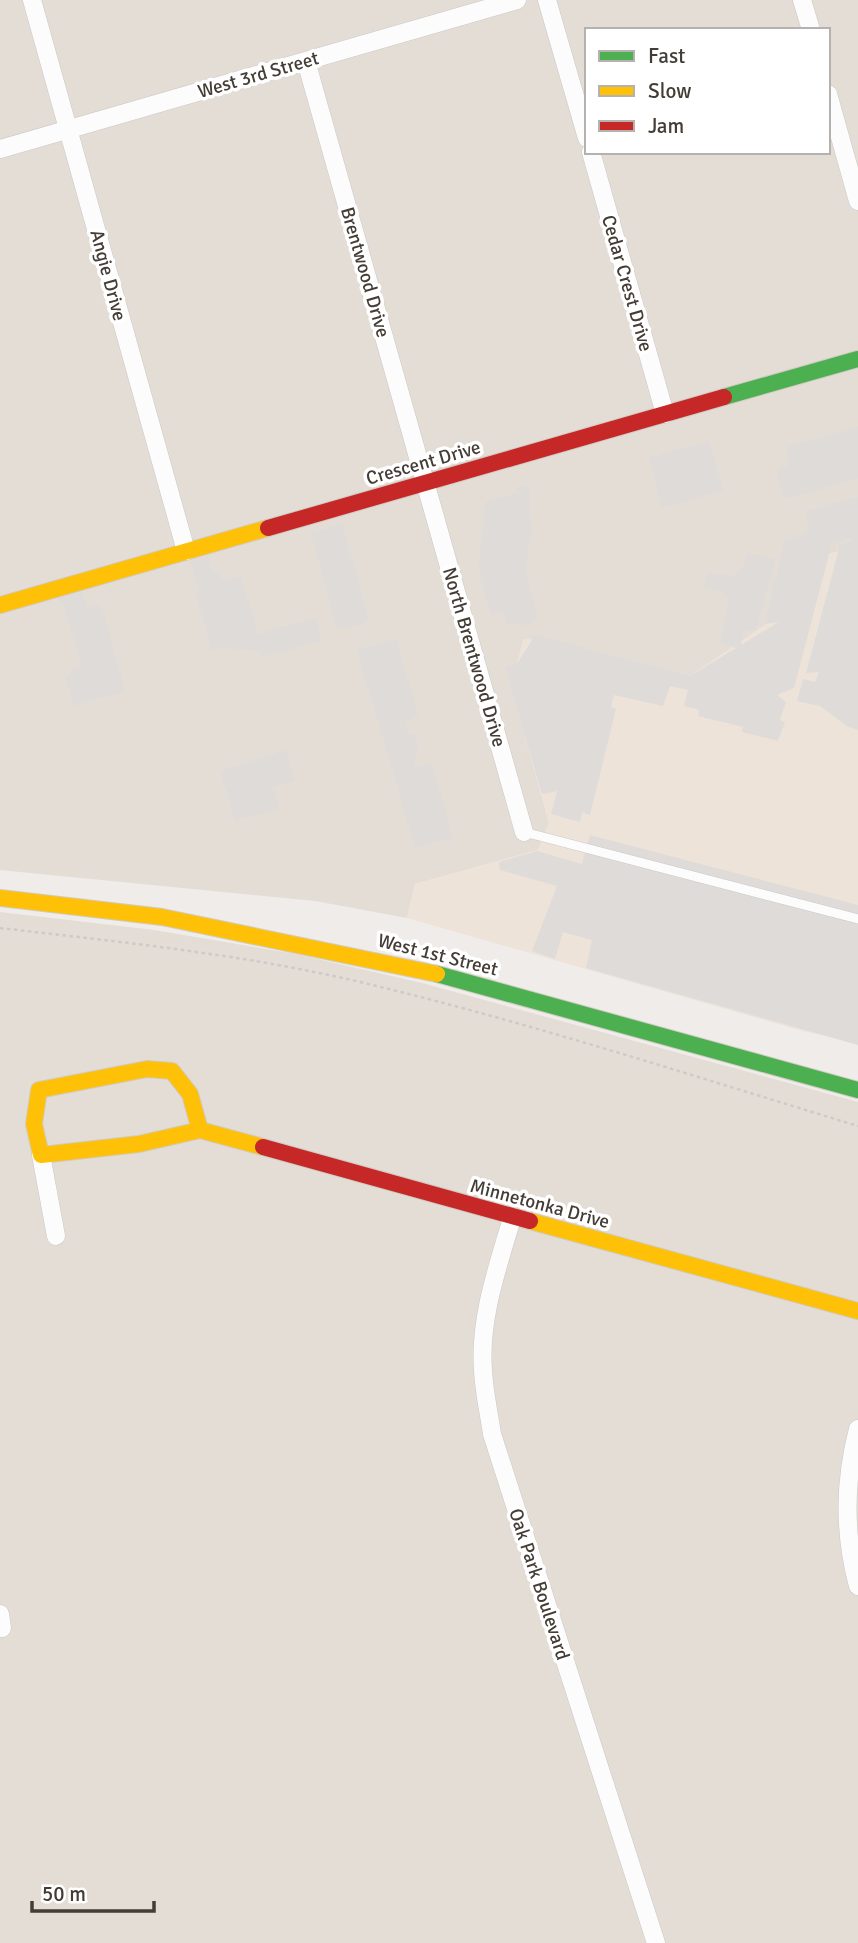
<svg xmlns="http://www.w3.org/2000/svg" width="858" height="1943" font-family="Signika,sans-serif">
<rect width="100%" height="100%" fill="#efece9"/>
<path fill="#e3ddd6" fill-rule="evenodd" d="M0,0H858V546L780,567L765,625L690,676L517,664L507,670L549,823L538,850L415,884L407,918L315,901L0,870ZM587,30H828V152H587Z
M0,912L154,930L296,954L422,983L858,1102V1943H0Z"/>
<path fill="#eee3d9" d="M858,546V1043L803,1031L407,918L415,884L538,850L549,823L507,670L517,664L523,639L552,640L690,676L765,625L780,567Z"/>
<path fill="#dedbd9" d="M858,427V478L788,498L783,495L777,474V470L790,465L786,447Z
M709,441L723,490L662,508L649,458Z
M529,486L531,531L525,572L538,618L526,625L506,624L504,612L491,614L481,582L479,563L486,502L518,493L517,488Z
M858,497V730L847,726L820,706L797,701L803,679L815,682L819,672L806,673L840,545L853,540L851,538L822,548L831,547L794,688L777,695L786,702L780,720L785,722L778,741L742,732L743,727L698,716L699,710L684,706L688,690L670,686L663,706L614,695L611,707L616,709L590,815L582,812L580,822L551,814L557,791L542,794L505,667L517,664L535,635L690,676L736,648L720,641L729,600L722,592L704,587L707,573L733,576L743,568L748,553L775,559L756,631L743,629L741,645L779,622L764,624L785,540L804,535L809,526L806,511Z
M342,524L369,620L349,629L347,626L337,628L311,533Z
M209,556L210,566L225,581L241,576L256,627L255,635L315,618L322,641L264,656L259,652L224,647L212,650L195,592L199,588L190,561Z
M81,591L87,608L101,605L125,691L74,706L65,677L71,675L70,670L82,666L63,603L57,598Z
M396,639L418,715L404,722L408,733L415,735L419,750L413,764L416,767L431,762L453,838L415,847L357,650Z
M286,750L295,780L272,787L279,808L235,821L220,771Z
M590,835L858,905V1045L586,968L592,940L563,932L555,959L532,951L557,886L500,870L499,862L537,851L582,864Z"/>
<g fill="none" stroke-linecap="round" stroke-linejoin="round">
<defs>
<path id="lane" d="M524,832L858,919"/>
<path id="street" d="M32,0L186,551
M547,0L587,138
M802,0L811,30
M306,61L524,832
M828,94L858,201
M0,149L517,0
M591,152L665,414
M41,1155L56,1236
M512,1218C498,1266 479,1319 483,1370C484,1392 489,1413 492,1434L656,1943
M858,1429C844,1482 844,1534 858,1586
M0,1614L2,1628"/>
<path id="fast" d="M724,397L858,359
M437,974L858,1090"/>
<path id="slow" d="M0,605L268,528
M0,898L162,917L437,974
M200,1130L190,1094L172,1071L147,1069L39,1090L34,1124L41,1155L139,1144L200,1130L263,1147
M530,1221L858,1311"/>
<path id="jam" d="M268,528L724,397
M263,1147L530,1221"/>
</defs>
<use href="#lane" stroke="#cbc8c5" stroke-width="10"/>
<use href="#street" stroke="#cbc8c5" stroke-width="19"/>
<use href="#fast" stroke="#d0cbc3" stroke-width="18"/>
<use href="#slow" stroke="#d0cbc3" stroke-width="18"/>
<use href="#jam" stroke="#d0cbc3" stroke-width="18"/>
<path stroke="#cdcac7" stroke-width="2.5" stroke-dasharray="3.5 3.5" stroke-linecap="butt" d="M0,928C120,942 242,954 360,982C528,1022 693,1076 858,1126"/>
<use href="#lane" stroke="#fdfcfc" stroke-width="9"/>
<use href="#street" stroke="#fdfcfc" stroke-width="18"/>
<use href="#fast" stroke="#4caf50" stroke-width="16"/>
<use href="#slow" stroke="#ffc107" stroke-width="16"/>
<use href="#jam" stroke="#c62828" stroke-width="16"/>
</g>
<g text-anchor="middle" stroke-width="7" stroke-linejoin="round" paint-order="stroke">
<g font-size="19" fill="#443d36" stroke="#fff">
<text transform="translate(258 74) rotate(-16)" y="7">West 3rd Street</text>
<text transform="translate(366 272) rotate(74)" y="7">Brentwood Drive</text>
<text transform="translate(109 275) rotate(75)" y="7">Angie Drive</text>
<text transform="translate(628 283) rotate(74)" y="7">Cedar Crest Drive</text>
<text transform="translate(423 462) rotate(-16)" y="7">Crescent Drive</text>
<text transform="translate(475 657) rotate(74)" y="7">North Brentwood Drive</text>
<text transform="translate(438 954) rotate(14)" y="7">West 1st Street</text>
<text transform="translate(540 1203) rotate(15)" y="7">Minnetonka Drive</text>
<text transform="translate(540 1584) rotate(72)" y="7">Oak Park Boulevard</text>
</g>
</g>
<rect x="585" y="28" width="245" height="126" fill="#ffffff" stroke="#b4b1af" stroke-width="2"/>
<rect x="599" y="51" width="35" height="10" fill="#4caf50" stroke="#b4b1af" stroke-width="2"/>
<text x="648" y="63" font-size="21" fill="#443d36">Fast</text>
<rect x="599" y="86" width="35" height="10" fill="#ffc107" stroke="#b4b1af" stroke-width="2"/>
<text x="648" y="98" font-size="21" fill="#443d36">Slow</text>
<rect x="599" y="121" width="35" height="10" fill="#c62828" stroke="#b4b1af" stroke-width="2"/>
<text x="648" y="133" font-size="21" fill="#443d36">Jam</text>
<path d="M32 1901v10h122v-10" fill="none" stroke="#443d36" stroke-width="3.5"/>
<text x="42" y="1901" font-size="21" fill="#443d36" stroke="#ffffff" stroke-width="5" paint-order="stroke">50 m</text>
</svg>
